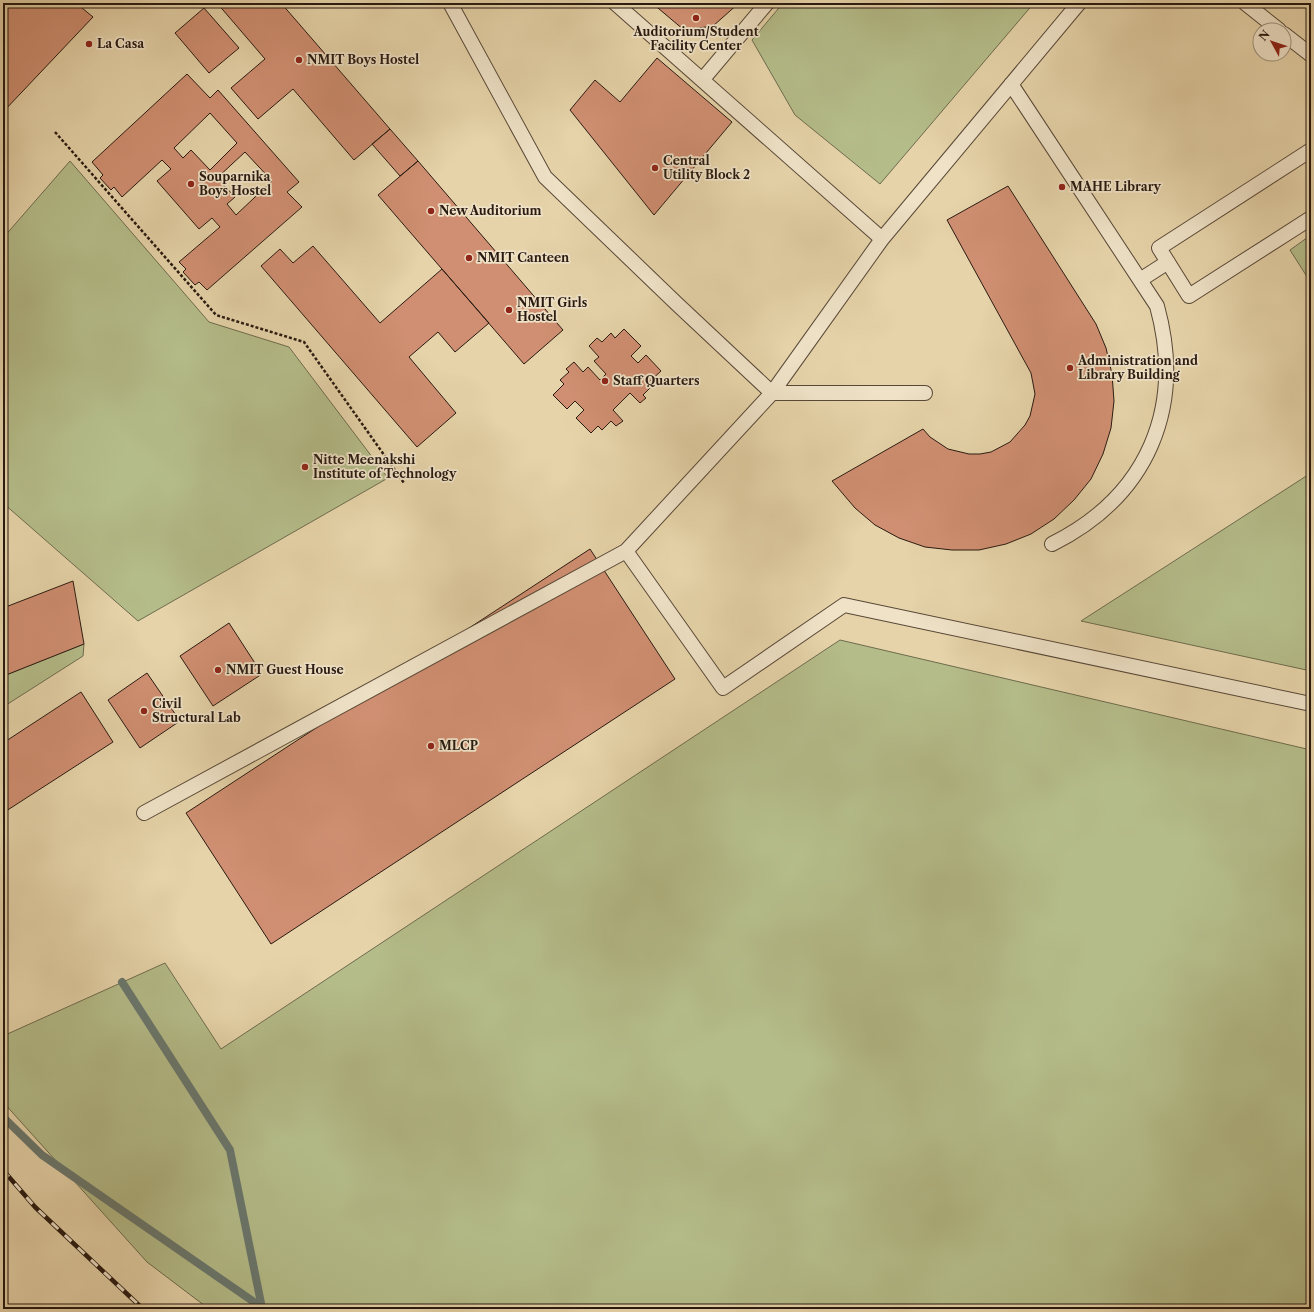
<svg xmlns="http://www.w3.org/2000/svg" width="1314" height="1312" font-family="'Libre Caslon Text',serif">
<rect width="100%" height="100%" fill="#e6d3a9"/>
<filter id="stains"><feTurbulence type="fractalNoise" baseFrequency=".005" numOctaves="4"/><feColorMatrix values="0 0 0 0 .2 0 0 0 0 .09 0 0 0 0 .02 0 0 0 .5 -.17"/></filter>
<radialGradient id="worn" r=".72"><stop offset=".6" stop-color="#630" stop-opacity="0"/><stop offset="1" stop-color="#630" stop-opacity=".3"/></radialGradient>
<path fill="#b4bc89" stroke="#6e6b4d" d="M783,3H1034L880,184L795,115L752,40Z
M70,161L209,322L289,347L388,478L138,621L3,503V238Z
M1311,235V283L1290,250Z
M1311,473V671L1081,621Z
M840,640L1311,750V1309H209L147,1262L3,1102V1036L165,963L221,1049Z
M84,644L83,656L3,707V669L6,675Z"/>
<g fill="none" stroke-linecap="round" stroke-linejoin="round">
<path stroke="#6a786e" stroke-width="8" d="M122,982L230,1150L262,1308
M3,1117L42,1155L264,1309"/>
</g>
<path fill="#d08f72" stroke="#291a11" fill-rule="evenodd" d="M3,3H87L82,8L93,17L3,112Z
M217,3H281L390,129L354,160L293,89L258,119L231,88L265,59Z
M652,3H739L713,26L684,30Z
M204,8L239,48L209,73L175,33Z
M657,58L732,122L654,215L570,110L595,80L620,102Z
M187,74L210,98L218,90L299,182L287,192L302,207L207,290L199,282L195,285L183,272L186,269L179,262L220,227L212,218L199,229L157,181L171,169L162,160L122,197L114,187L111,190L100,178L103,175L92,162ZM210,113L237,143L210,170L191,150L183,158L174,148ZM245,152L272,181L236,215L227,204L235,197L217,178Z
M390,129L418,161L400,176L372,144Z
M418,161L563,330L524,364L378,195Z
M1008,186L1096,324L1106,348L1112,374L1114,401L1111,428L1103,454L1091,479L1074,500L1054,519L1031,534L1006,544L979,550H952L925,547L899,538L875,525L855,508L832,481L923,429L930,437L948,449L969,454H980L991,452L1010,442L1025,425L1030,416L1035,394L1031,373L947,220Z
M313,246L380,323L442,269L489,323L455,352L438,332L409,357L456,413L417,447L261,266L280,249L293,263Z
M624,329L641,346L631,356L638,363L646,355L661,371L649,382L653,385L643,395L646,398L640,403L630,393L613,410L623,421L616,426L611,421L602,430L598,426L591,433L576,418L584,410L575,401L567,409L553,395L564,384L560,380L569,372L566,369L574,362L583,372L588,367L600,380L606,374L594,361L599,357L589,346L597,338L602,342L611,333L615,338Z
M590,549L675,679L271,944L186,813Z
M73,581L84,644L6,675L3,669V608Z
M229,623L262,674L213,706L180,656Z
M147,673L180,721L140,748L108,700Z
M81,692L113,742L3,813V743Z"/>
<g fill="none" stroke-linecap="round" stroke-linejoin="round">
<defs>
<path id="service" d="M450,3L545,177L677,304L772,393H925
M1245,3L1279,30
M1284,34L1311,55
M703,79L767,3
M1011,84L1157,306C1185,408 1148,496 1052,544
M1311,150L1159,248L1189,296L1311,218
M882,239L1079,3
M1140,280L1168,262
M626,551L723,688L844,605L1311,704
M144,813L626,551L772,393L882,239L615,3"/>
</defs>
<use href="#service" stroke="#584837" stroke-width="16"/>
<path stroke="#291a11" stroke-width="2.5" stroke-dasharray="3 2" stroke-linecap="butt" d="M55,132L216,315L304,342L404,483"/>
<use href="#service" stroke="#efe2c7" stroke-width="14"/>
<defs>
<path id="rail" d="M3,1170L35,1207L143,1309"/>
</defs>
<use href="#rail" stroke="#291a11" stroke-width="4.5"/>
<use href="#rail" stroke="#efe2c7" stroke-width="3" stroke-dasharray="9" stroke-linecap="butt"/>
</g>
<g fill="#8f2418" stroke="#efe2c7" stroke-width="1.5">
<circle cx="696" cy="18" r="4"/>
<circle cx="89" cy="44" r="4"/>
<circle cx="299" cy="60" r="4"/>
<circle cx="655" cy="168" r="4"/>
<circle cx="191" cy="184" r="4"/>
<circle cx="1062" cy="187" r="4"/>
<circle cx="431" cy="211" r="4"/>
<circle cx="469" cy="258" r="4"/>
<circle cx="509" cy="310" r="4"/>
<circle cx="1070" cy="368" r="4"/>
<circle cx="605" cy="381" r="4"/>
<circle cx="305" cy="467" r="4"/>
<circle cx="218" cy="670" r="4"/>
<circle cx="144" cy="711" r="4"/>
<circle cx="431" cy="746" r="4"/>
</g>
<g text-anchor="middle" stroke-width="3.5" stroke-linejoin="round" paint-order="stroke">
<g font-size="12" font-weight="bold" fill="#291a11" stroke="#efe2c7" text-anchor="start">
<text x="696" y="36" text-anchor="middle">Auditorium/Student<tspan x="696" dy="14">Facility Center</tspan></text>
<text x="97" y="48">La Casa</text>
<text x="307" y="64">NMIT Boys Hostel</text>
<text x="663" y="165">Central<tspan x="663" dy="14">Utility Block 2</tspan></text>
<text x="199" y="181">Souparnika<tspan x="199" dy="14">Boys Hostel</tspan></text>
<text x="1070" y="191">MAHE Library</text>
<text x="439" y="215">New Auditorium</text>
<text x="477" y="262">NMIT Canteen</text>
<text x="517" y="307">NMIT Girls<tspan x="517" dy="14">Hostel</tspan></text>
<text x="1078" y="365">Administration and<tspan x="1078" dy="14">Library Building</tspan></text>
<text x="613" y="385">Staff Quarters</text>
<text x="313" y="464">Nitte Meenakshi<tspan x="313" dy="14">Institute of Technology</tspan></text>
<text x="226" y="674">NMIT Guest House</text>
<text x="152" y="708">Civil<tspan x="152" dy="14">Structural Lab</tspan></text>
<text x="439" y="750">MLCP</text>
</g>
</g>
<rect width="1314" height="1312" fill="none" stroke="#e6d3a9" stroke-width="16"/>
<rect x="4" y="4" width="1306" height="1304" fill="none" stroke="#291a11" stroke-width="2"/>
<rect x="8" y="8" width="1298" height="1296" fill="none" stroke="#291a11"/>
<g transform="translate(1272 42) rotate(310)"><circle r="19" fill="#efe2c7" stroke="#a0927e"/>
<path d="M0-3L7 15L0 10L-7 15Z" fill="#8f2418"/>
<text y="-6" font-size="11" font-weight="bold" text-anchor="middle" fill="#291a11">N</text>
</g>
<rect width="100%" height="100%" filter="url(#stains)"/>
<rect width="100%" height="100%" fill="url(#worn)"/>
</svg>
